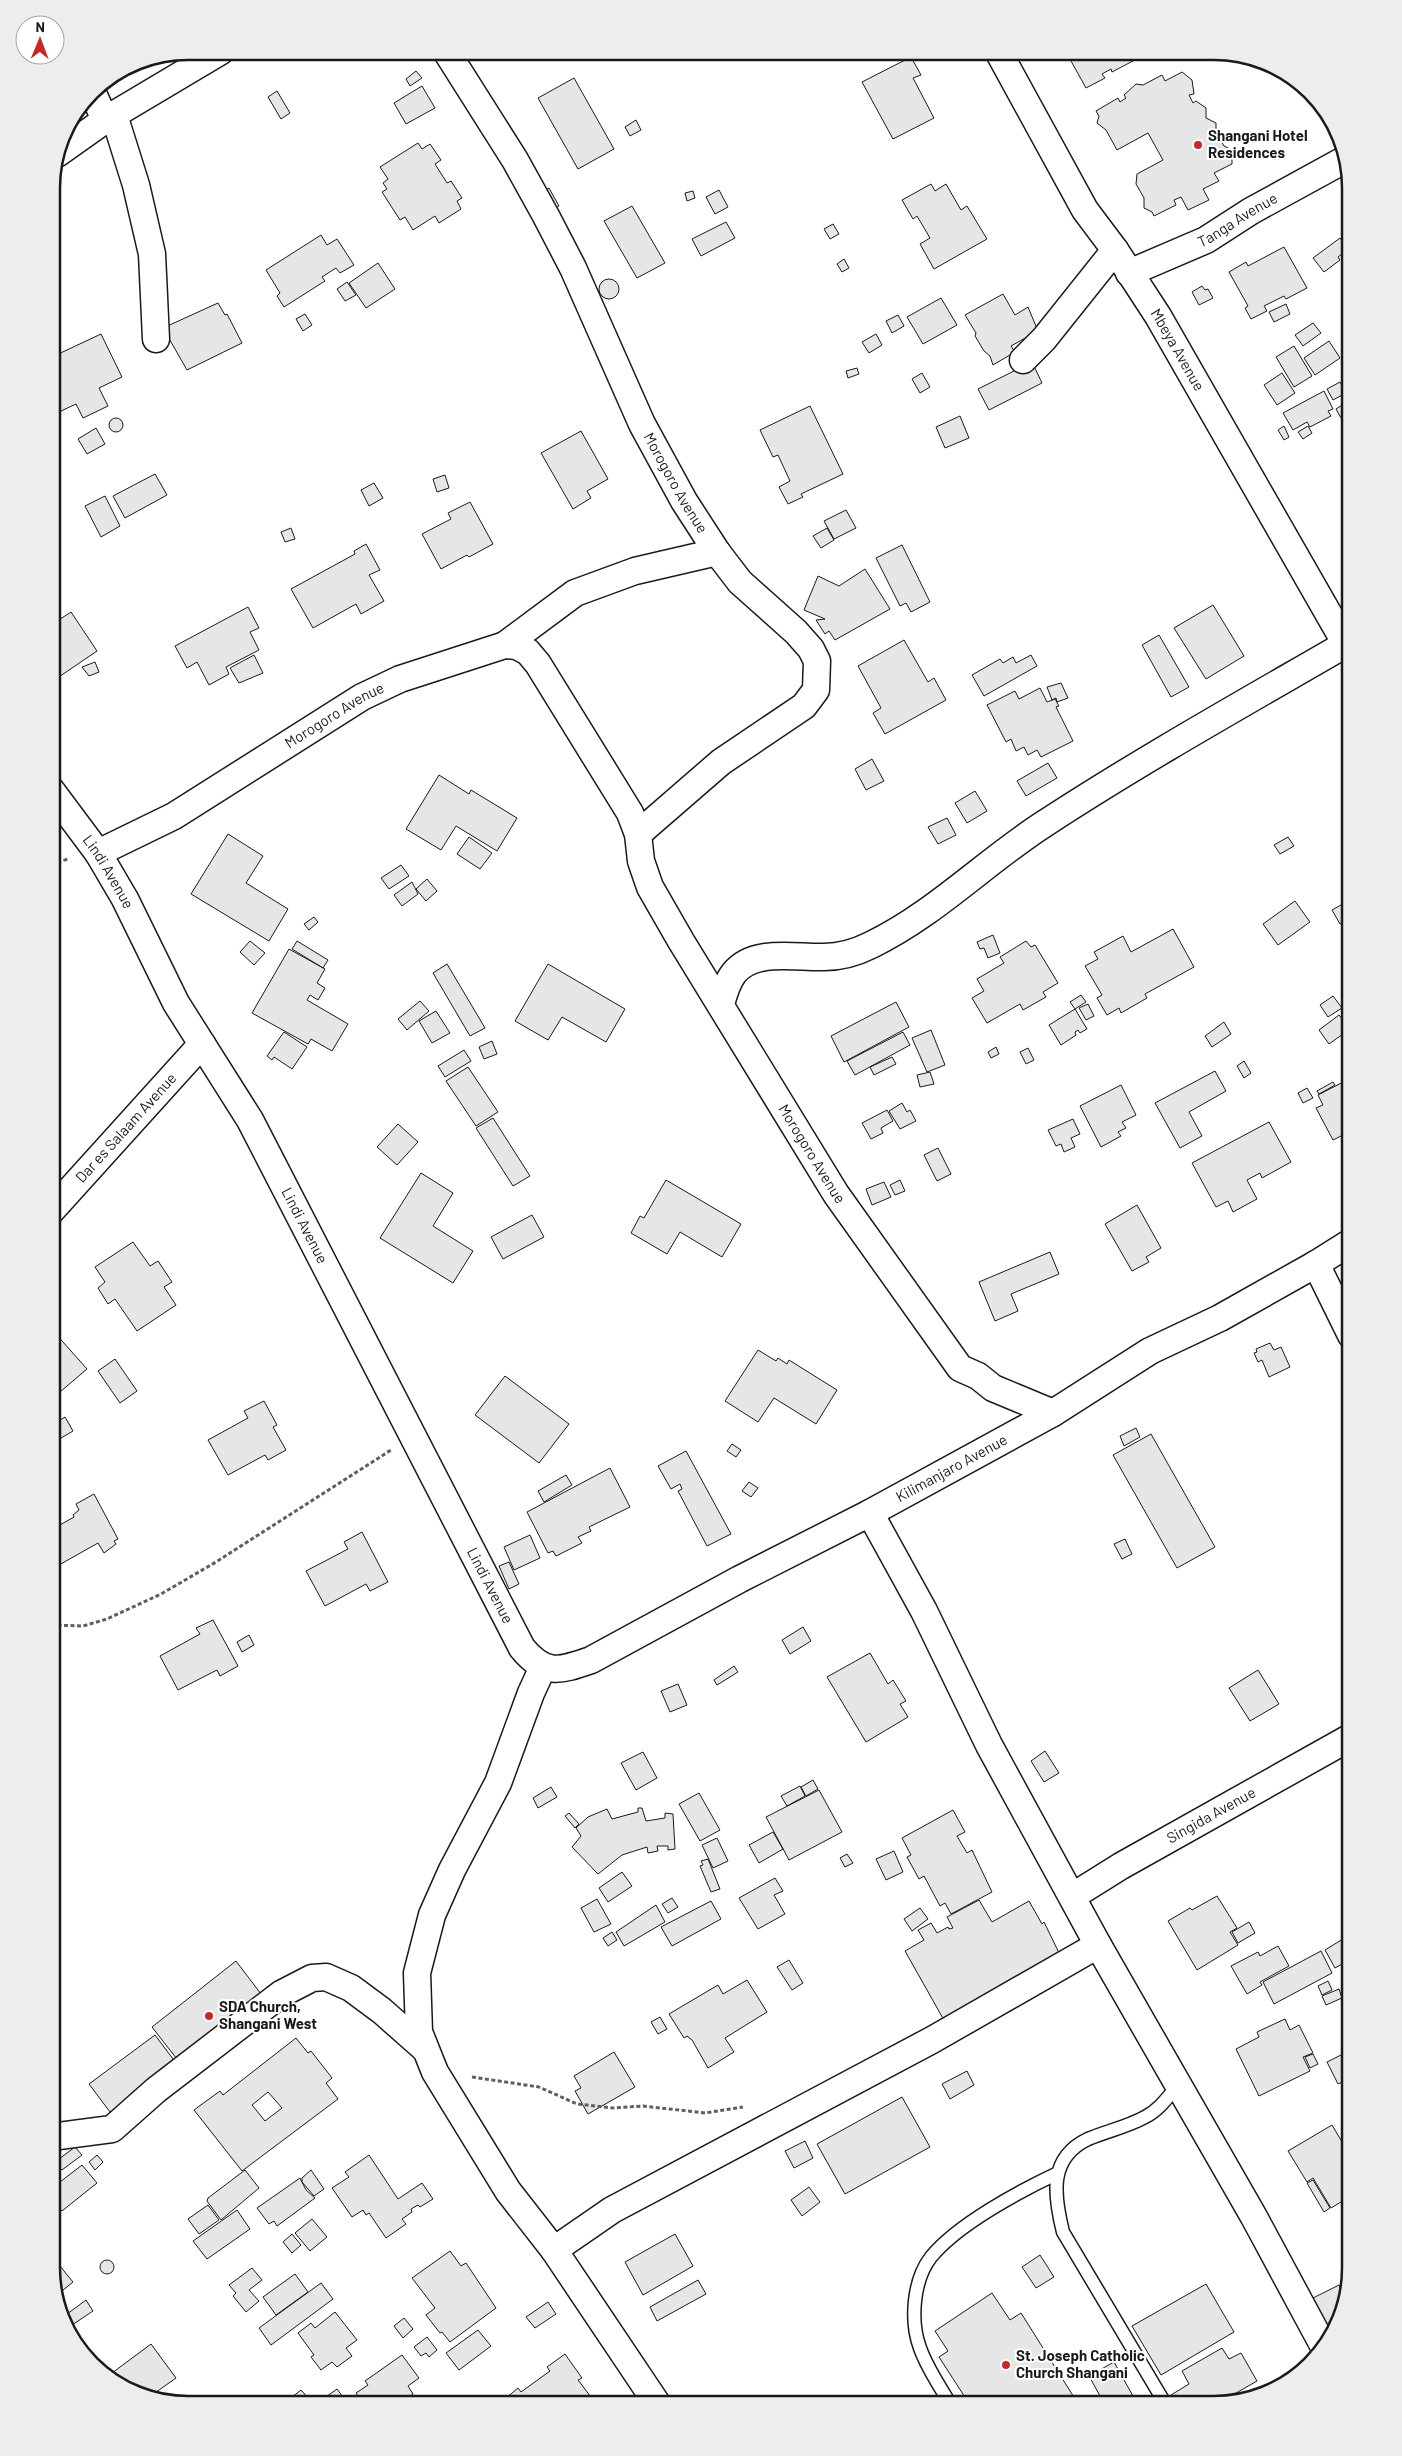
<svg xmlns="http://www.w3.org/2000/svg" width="1402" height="2456" font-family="Barlow,sans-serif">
<rect width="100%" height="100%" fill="#fff"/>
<path fill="#e6e6e6" stroke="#1a1a1a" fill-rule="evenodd" d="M1066,52H1148V53L1112,72L1111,69L1102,74L1105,78L1086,88Z
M911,57L921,75L913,78L934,118L893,139L862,82Z
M416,71L422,78L410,86L406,79Z
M1182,72L1192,80L1194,94L1189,95L1193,103L1196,101L1206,108V118L1216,123V132L1224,146L1232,150V164L1214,173L1219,181L1203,189L1209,200L1188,210L1181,197L1174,200L1176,205L1154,216L1152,212L1144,208V198L1136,184L1137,174L1163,160L1148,133L1117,150L1106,130L1097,123L1099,116L1096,111L1118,98L1120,102L1126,98L1124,95L1136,84L1143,85L1162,75L1165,81Z
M574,78L614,149L578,169L538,98Z
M422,86L435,108L406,124L394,103Z
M277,91L290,113L281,119L268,97Z
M636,120L641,130L630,136L625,127Z
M418,143L422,149L430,144L441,160L435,164L447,183L451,181L462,198L457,201L461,209L439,223L435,216L413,230L405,217L400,220L382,192L387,189L383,183L388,179L380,167Z
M931,184L935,191L946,184L961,210L967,206L987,239L934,269L920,244L930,238L917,216L913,219L902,200Z
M549,188L559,206L549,211L540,193Z
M719,190L728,207L715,214L706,197Z
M693,191L695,198L687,201L685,193Z
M632,206L665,263L637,278L604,221Z
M726,222L735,238L701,256L692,239Z
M833,224L839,234L830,239L824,229Z
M321,235L327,245L337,239L354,265L340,273L336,268L322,277L325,281L284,307L277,296L280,293L266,270Z
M1340,238L1348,249L1338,257L1340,260L1324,272L1313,258Z
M1284,247L1307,288L1286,299L1284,296L1264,306L1267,311L1251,319L1245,308L1248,306L1229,272L1246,262L1248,266Z
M1351,249V269L1341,256Z
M844,259L849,268L842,272L837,264Z
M378,263L395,289L366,308L349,283Z
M599 289a10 10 0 1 1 20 0a10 10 0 1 1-20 0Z
M347,282L356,295L345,301L337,289Z
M1202,286L1205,290L1208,289L1213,298L1199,305L1192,292Z
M1003,294L1015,315L1028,307L1038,331L1011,346L1015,352L993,365L990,356L984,351L975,336L976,333L965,315Z
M941,298L957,325L923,344L907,317Z
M218,303L225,315L227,314L242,343L187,370L163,328Z
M1286,304L1290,314L1274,322L1269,312Z
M305,314L312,325L303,331L296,319Z
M898,315L904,326L892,333L886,321Z
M1313,323L1321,333L1303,346L1295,335Z
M101,334L122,377L99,388L108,406L83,418L76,404L59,412L61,415L51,420L52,357Z
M876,334L882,345L869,353L862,342Z
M1329,341L1340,358L1315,375L1304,358Z
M1294,346L1312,376L1294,387L1276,357Z
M1032,362L1042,383L989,410L978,389Z
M857,368L859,374L848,378L846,371Z
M922,373L930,387L920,393L912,379Z
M1282,373L1295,393L1277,405L1264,385Z
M1340,382L1346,393L1333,400L1327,389Z
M1324,391L1333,409L1328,411L1331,416L1310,427L1307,422L1293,430L1283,413Z
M1342,405L1348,414L1341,418L1336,409Z
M810,406L843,474L801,494L803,497L788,504L779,487L790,481L778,455L773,457L760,430Z
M960,416L969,438L945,448L936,427Z
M109 425a7 7 0 1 1 14 0a7 7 0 1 1-14 0Z
M1284,426L1289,437L1284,440L1278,430Z
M1308,426L1312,433L1303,439L1298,432Z
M96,428L105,444L87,454L78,439Z
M581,431L608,479L587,491L591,498L573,509L541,453Z
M155,474L167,495L125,518L113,496Z
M445,475L449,488L437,492L433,479Z
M374,483L383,498L369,506L361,490Z
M105,496L120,526L101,537L85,506Z
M470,502L493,544L469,557L467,555L441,569L422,534L451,519L448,513Z
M846,510L856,528L834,539L824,521Z
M291,528L295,539L285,542L281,532Z
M827,528L834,540L821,548L813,536Z
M366,544L380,570L369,575L384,601L361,614L356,604L313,628L291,589L355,554L354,551Z
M902,545L930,602L911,612L906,603L900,606L876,558Z
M865,569L890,609L835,640L829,631L825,634L816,620L825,619L804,610L818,576L839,586Z
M1213,605L1244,656L1206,679L1174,628Z
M248,607L259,628L250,632L259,650L226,667L229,674L209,685L197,662L187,668L175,646Z
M71,612L97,651L53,681L51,625Z
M1159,635L1189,687L1171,697L1142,645Z
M904,640L928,682L934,678L946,700L885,734L873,713L881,708L858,666Z
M254,655L263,673L239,683L230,668Z
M1031,655L1037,666L984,696L972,675L1000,659L1003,663L1013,657L1016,663Z
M95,662L99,672L89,676L82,667Z
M1061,683L1068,698L1057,702L1056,698L1052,700L1047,687Z
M1040,688L1047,702L1055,699L1059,706L1056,707L1073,741L1041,757L1037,750L1028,755L1024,747L1016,751L1011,739L1006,742L987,705L1015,691L1019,699Z
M872,759L884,781L866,790L855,769Z
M1048,763L1057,778L1026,796L1017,781Z
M439,775L469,794L471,790L517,818L497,851L456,826L441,850L406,829Z
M975,791L987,811L967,823L955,803Z
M947,818L956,835L938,844L928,827Z
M228,834L263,856L246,883L288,909L269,941L191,894Z
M469,837L492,853L480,869L457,854Z
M1288,837L1294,846L1280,854L1274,845Z
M401,865L409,876L389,889L381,878Z
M427,879L437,891L426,901L416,889Z
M412,882L418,894L402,906L394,895Z
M1350,900L1351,918L1340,924L1332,910Z
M1295,901L1310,922L1278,945L1263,924Z
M314,917L318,922L309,930L304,924Z
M1173,929L1194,967L1145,994L1147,998L1121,1013L1119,1008L1107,1015L1097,998L1102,995L1085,966L1098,959L1094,952L1123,936L1131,952Z
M993,935L1000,953L988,958L984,948L980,949L977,942Z
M250,941L265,953L254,965L240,952Z
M297,941L328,960L323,968L292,949Z
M1026,941L1031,947L1035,945L1058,983L1043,992L1046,997L1023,1010L1020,1004L987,1023L972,998L984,991L977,979L1004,963L1000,957Z
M289,949L325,969L317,983L325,988L318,1000L310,995L307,1000L348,1024L332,1051L311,1039L308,1044L252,1013Z
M447,964L485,1028L470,1036L433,973Z
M548,964L625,1009L606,1042L562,1017L548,1040L515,1021Z
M1081,995L1086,1002L1075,1009L1070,1002Z
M1333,996L1342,1008L1328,1017L1320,1005Z
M420,1001L429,1011L407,1030L398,1019Z
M896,1002L909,1027L844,1062L831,1036Z
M1088,1004L1094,1016L1086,1020L1079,1008Z
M1075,1009L1087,1029L1080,1033L1078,1030L1075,1032L1076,1035L1061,1045L1049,1025Z
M436,1011L450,1033L432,1043L419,1021Z
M1339,1015L1350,1029L1329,1044L1319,1030Z
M1224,1022L1231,1034L1212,1047L1205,1036Z
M931,1030L945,1065L927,1072L912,1038Z
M284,1032L307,1047L292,1069L274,1057L272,1060L267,1056Z
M903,1032L910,1045L855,1075L847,1061Z
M492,1041L497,1054L484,1059L479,1047Z
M996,1047L999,1054L991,1058L988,1052Z
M1028,1048L1034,1060L1026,1064L1020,1052Z
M464,1050L471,1061L445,1077L438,1066Z
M892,1057L896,1064L874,1075L870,1067Z
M1244,1061L1251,1073L1244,1078L1237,1066Z
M468,1067L498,1112L476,1126L446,1081Z
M1215,1071L1226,1091L1189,1112L1202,1136L1180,1148L1155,1103Z
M930,1072L934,1084L920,1087L917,1075Z
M1351,1078V1131L1333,1140L1316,1108L1323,1105L1318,1095Z
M1333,1082L1335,1085L1319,1094L1317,1091Z
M1121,1085L1136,1115L1122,1122L1126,1128L1118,1132L1121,1136L1101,1147L1080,1106Z
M1307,1088L1313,1098L1303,1103L1298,1093Z
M902,1103L907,1112L910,1110L916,1121L900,1129L889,1111Z
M887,1110L893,1121L881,1128L883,1133L871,1139L862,1123Z
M493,1118L530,1176L513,1186L476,1128Z
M1073,1119L1080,1134L1071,1138L1075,1147L1064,1152L1061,1144L1056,1146L1048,1130Z
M1269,1122L1291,1162L1262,1178L1260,1173L1247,1180L1257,1199L1233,1212L1228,1201L1216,1207L1192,1163Z
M398,1124L418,1142L397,1165L377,1147Z
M938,1148L951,1174L937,1181L924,1155Z
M421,1173L453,1193L433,1226L473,1251L453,1283L380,1238Z
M666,1180L741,1224L722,1257L680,1232L667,1254L631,1233L640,1216L644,1218Z
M900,1180L905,1191L895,1195L890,1185Z
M884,1182L891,1197L872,1205L866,1189Z
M1137,1205L1161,1248L1146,1257L1149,1262L1132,1271L1105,1224Z
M532,1215L544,1237L503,1259L491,1237Z
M133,1242L150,1266L158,1261L172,1282L164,1287L176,1305L137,1331L115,1299L108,1304L98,1288L105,1282L95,1267Z
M1050,1252L1059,1274L1011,1294L1018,1311L995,1321L979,1282Z
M55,1333L87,1369L60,1392L57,1387L51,1392V1337Z
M1270,1343L1274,1350L1281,1347L1290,1367L1269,1377L1262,1360L1258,1362L1254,1353L1257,1352L1256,1349Z
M758,1350L776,1361L778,1358L787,1364L789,1360L837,1390L816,1424L774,1398L758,1422L725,1401Z
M115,1359L137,1391L120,1403L98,1371Z
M505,1376L569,1424L539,1463L475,1415Z
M264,1401L277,1425L273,1427L286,1450L268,1460L265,1455L228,1475L208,1440L248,1418L244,1411Z
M65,1417L73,1431L51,1444V1426Z
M1136,1428L1140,1437L1124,1446L1120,1436Z
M1151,1434L1215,1547L1177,1568L1113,1455Z
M732,1444L741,1450L736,1457L727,1451Z
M686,1451L731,1534L707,1546L678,1491L682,1489L680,1484L671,1489L658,1466Z
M610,1468L630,1507L589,1527L591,1531L578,1537L582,1543L556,1556L553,1551L548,1553L527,1512Z
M566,1475L572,1485L544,1502L538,1491Z
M749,1482L758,1488L751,1497L742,1491Z
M94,1494L118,1539L114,1541L116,1544L104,1553L98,1543L59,1565L51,1551V1530L74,1517L73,1515L79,1510L76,1504Z
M362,1532L388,1582L370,1591L366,1584L325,1606L306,1571L348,1549L344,1542Z
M530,1535L540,1558L514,1570L504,1547Z
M1125,1539L1132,1554L1122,1559L1114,1544Z
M509,1562L519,1584L509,1589L499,1566Z
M51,1564L59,1580L51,1584Z
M213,1620L238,1666L220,1676L217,1670L178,1690L160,1656L200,1634L196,1628Z
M803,1627L811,1641L790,1654L782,1640Z
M249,1635L254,1645L242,1652L237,1642Z
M870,1653L888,1684L893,1680L906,1701L900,1704L908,1717L866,1742L827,1677Z
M734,1666L738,1672L717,1685L714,1680Z
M1258,1670L1279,1704L1250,1721L1229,1688Z
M678,1684L687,1705L670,1712L661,1691Z
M1045,1751L1059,1773L1044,1782L1031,1761Z
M643,1752L657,1778L636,1790L621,1763Z
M813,1780L818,1789L806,1796L801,1787Z
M800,1786L805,1796L787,1806L781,1796Z
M551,1787L557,1797L538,1808L533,1798Z
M819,1790L842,1832L789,1860L766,1817Z
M699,1793L720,1830L700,1841L679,1804Z
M638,1808H642L646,1821L665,1818V1813L673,1814L675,1849L668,1850V1846H657L658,1851L648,1853L647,1847L622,1855L598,1874L572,1847L581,1836L576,1828L588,1817L607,1809L612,1819L638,1812Z
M953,1810L965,1832L957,1836L967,1853L972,1850L992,1892L951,1914L945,1903L940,1906L924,1876L919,1879L907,1857L911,1855L902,1838Z
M569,1813L579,1824L575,1828L565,1816Z
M773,1832L783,1849L759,1863L749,1845Z
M717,1838L728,1861L713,1868L702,1845Z
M894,1851L903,1872L886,1880L876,1859Z
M847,1854L853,1863L845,1867L840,1858Z
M708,1859L720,1889L711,1892L700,1866L703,1865L701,1861Z
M622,1872L632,1886L608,1902L599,1888Z
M775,1878L783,1891L774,1895L785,1914L758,1929L739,1898Z
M1217,1896L1237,1928L1230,1932L1238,1945L1197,1970L1168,1921L1190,1908L1192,1910Z
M672,1898L678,1907L668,1913L662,1904Z
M597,1899L611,1924L594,1932L581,1908Z
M979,1900L992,1922L1029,1901L1042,1924L1044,1922L1061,1957L945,2022L905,1951L924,1940L918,1930L931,1923L937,1933L948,1927L949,1929L953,1928L947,1917Z
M711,1901L721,1919L672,1946L661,1927Z
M656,1905L665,1922L624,1946L616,1932Z
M920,1908L928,1919L912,1931L904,1919Z
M1249,1922L1255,1933L1238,1943L1232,1932Z
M612,1932L617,1940L608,1946L603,1938Z
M1351,1934V1959L1335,1968L1325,1950Z
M1278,1946L1289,1966L1260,1982L1262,1985L1247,1994L1231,1966L1258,1952L1260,1956Z
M1321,1951L1332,1973L1274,2004L1263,1982Z
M789,1960L803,1983L792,1990L777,1967Z
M236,1961L264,1998L180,2063L152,2027Z
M747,1980L767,2012L725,2038L734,2052L708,2068L692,2040L687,2036L684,2038L669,2014L718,1985L723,1994Z
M1328,1981L1332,1990L1322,1995L1318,1986Z
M1339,1989L1342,1998L1326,2005L1322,1996Z
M660,2017L667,2029L658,2034L651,2022Z
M1285,2019L1290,2030L1299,2025L1313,2053L1303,2057L1310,2071L1259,2096L1236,2049L1259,2037L1257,2032Z
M155,2035L179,2067L113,2116L89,2084Z
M296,2038L308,2053L311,2051L332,2078L326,2083L338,2099L242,2171L194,2110L220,2091L223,2095ZM268,2092L282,2108L265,2121L252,2105Z
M1351,2050V2078L1338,2084L1327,2062Z
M614,2052L635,2087L588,2114L575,2091L581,2088L574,2076Z
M1313,2054L1318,2064L1310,2068L1305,2057Z
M967,2071L974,2085L950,2099L942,2084Z
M902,2097L930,2147L845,2194L817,2144Z
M1332,2125L1351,2157V2196L1331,2208L1313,2178L1307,2182L1288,2151Z
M805,2141L813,2158L794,2168L785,2151Z
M75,2147L82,2155L62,2170L58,2166L59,2159Z
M97,2155L103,2162L95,2170L89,2162Z
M369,2155L398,2199L422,2183L433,2199L420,2207L418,2205L411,2209L412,2212L402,2219L406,2224L386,2238L369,2213L366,2215L363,2210L352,2217L332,2188L349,2177L345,2172Z
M82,2165L97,2183L62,2211L51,2198V2189Z
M245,2170L259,2188L221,2220L207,2201L208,2198Z
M311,2170L324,2189L314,2196L302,2182V2178Z
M300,2178L306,2190L315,2198L277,2226L274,2221L269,2224L257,2208Z
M1313,2180L1330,2208L1324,2212L1307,2183Z
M809,2187L820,2202L802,2216L791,2200Z
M208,2205L219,2220L199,2234L188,2219Z
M237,2210L250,2229L207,2259L193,2241Z
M312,2219L327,2237L310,2251L295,2233Z
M292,2234L301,2245L292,2253L283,2242Z
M675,2234L693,2266L643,2295L625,2262Z
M450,2251L461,2266L466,2263L496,2308L450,2342L442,2332L440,2333L426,2315L435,2308L412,2278Z
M51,2255L73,2282L57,2295L51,2268Z
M1040,2255L1054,2277L1036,2288L1022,2267Z
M100 2267a7 7 0 1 1 14 0a7 7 0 1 1-14 0Z
M252,2268L262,2280L249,2290L259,2301L246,2312L233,2296L236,2293L229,2285Z
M295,2274L308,2292L276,2315L263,2297Z
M698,2280L706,2294L657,2321L650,2307Z
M321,2283L333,2299L271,2345L259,2328Z
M1206,2284L1234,2332L1161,2375L1132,2326Z
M1339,2285L1343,2293L1331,2335L1313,2298Z
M992,2293L1010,2320L1021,2313L1077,2402L1071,2405H970L939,2357L948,2351L935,2331Z
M86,2300L93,2311L66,2329L63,2317Z
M548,2302L556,2314L535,2328L526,2317Z
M335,2312L357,2340L346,2348L352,2356L337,2367L332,2362L321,2370L311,2357L314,2355L298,2333L311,2323L315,2328Z
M404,2318L413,2329L403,2338L394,2326Z
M478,2330L491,2346L459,2370L446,2353Z
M427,2337L437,2350L429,2357L426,2353L421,2356L414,2347Z
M151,2344L176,2378L152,2395L113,2382L108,2376Z
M1222,2348L1229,2359L1241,2353L1257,2381L1217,2404L1177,2405L1171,2395L1189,2384L1182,2371Z
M565,2354L582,2378L578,2380L597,2405H498L518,2388L521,2392L550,2371L547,2367Z
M402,2355L419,2378L408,2386L413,2394L398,2405H364L356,2393L368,2385L365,2381Z
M1114,2362L1138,2405H1105L1089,2376Z
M337,2389L349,2405H321L319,2402Z
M301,2390L311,2401L306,2405H288L286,2402Z
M430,2398H435L439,2401L440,2405H426Z"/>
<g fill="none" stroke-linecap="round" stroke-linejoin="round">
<defs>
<path id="lane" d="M951,2405C940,2387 927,2368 920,2348C910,2321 913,2280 931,2257C958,2224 1020,2191 1058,2173
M1166,2405L1063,2232C1054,2196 1048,2158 1088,2139C1107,2131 1127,2127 1145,2117C1159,2110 1168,2097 1178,2085"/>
<g id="street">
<path id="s1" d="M446,51L515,160L546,216L573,268L642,424L684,501L717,552L740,582L796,632L811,649L817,661L816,690L804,706L721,762L638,834"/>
<path id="s2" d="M998,51L1085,210L1115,250L1158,316L1351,653"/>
<path d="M92,91L105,120"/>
<path d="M114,115L136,185L152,254L156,339"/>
<path d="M57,154L105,120L221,51"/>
<path id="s3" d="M1129,273L1206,240L1251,211L1344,160"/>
<path d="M1023,360L1044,339L1115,250"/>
<path d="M505,645L575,593L635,571L717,552"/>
<path id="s4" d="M51,790L98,853L125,899L176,1003L250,1120L522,1648C545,1676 559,1671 591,1660L740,1579L870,1513L1053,1413L1150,1351L1220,1318L1316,1264L1351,1242"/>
<path id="s5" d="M98,853L174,816L362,697L400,679L505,645L517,646L528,652L538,664L630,813L638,834L641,861L650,887L681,941L836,1194L960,1368L978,1376L993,1388L1053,1413"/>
<path d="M721,1004C724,993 727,982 734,973C754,948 796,958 824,957C841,957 857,952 871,945C935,914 985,862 1044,824C1142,760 1244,703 1346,644"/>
<path id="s6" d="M51,1211L202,1044"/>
<path d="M1316,1264L1351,1335"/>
<path d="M870,1513L924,1611L989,1745L1098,1945L1254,2217L1324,2347"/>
<path d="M543,1667L531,1693L498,1783L452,1870L432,1915L417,1973L419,2032L435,2072L508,2191L554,2250L658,2405"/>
<path id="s7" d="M1073,1896L1121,1866L1351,1737"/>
<path d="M51,2137L112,2129L156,2090L281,1994L312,1978L326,1977L351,1988L382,2011L425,2049"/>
<path d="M554,2250L612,2210L932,2040L1098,1945"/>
</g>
</defs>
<use href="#lane" stroke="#1a1a1a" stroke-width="15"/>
<use href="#street" stroke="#1a1a1a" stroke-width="29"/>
<path stroke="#5f5f5f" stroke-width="3" stroke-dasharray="4 2.5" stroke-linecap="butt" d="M51,864L68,859
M51,1625L83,1626L107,1619L161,1594L216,1562L391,1450
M472,2077L539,2087L577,2104L613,2108L643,2106L705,2113L743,2107"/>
<use href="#lane" stroke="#fff" stroke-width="12"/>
<use href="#street" stroke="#fff" stroke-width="26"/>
</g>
<g fill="#c62828" stroke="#fff" stroke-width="2">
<circle cx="1198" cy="145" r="5"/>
<circle cx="209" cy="2016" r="5"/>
<circle cx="1006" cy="2365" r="5"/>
</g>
<g text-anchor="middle" stroke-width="4" stroke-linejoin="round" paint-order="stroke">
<g font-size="15" font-weight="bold" fill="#1a1a1a" stroke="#fff" text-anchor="start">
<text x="1208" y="141">Shangani Hotel<tspan x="1208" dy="17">Residences</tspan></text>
<text x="219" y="2012">SDA Church,<tspan x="219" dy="17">Shangani West</tspan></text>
<text x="1016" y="2361">St. Joseph Catholic<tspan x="1016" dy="17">Church Shangani</tspan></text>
</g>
<g font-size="15" fill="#1a1a1a" stroke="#fff">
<text dy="5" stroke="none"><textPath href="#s3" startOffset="121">Tanga Avenue</textPath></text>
<text dy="5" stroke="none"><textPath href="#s2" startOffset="349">Mbeya Avenue</textPath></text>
<text dy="5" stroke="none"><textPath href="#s1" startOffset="490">Morogoro Avenue</textPath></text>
<text dy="5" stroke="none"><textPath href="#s5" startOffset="274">Morogoro Avenue</textPath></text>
<text dy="5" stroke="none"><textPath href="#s4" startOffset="100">Lindi Avenue</textPath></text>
<text dy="5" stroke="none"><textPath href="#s6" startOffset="112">Dar es Salaam Avenue</textPath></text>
<text dy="5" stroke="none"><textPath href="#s5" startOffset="1064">Morogoro Avenue</textPath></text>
<text dy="5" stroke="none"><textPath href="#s4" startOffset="505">Lindi Avenue</textPath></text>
<text dy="5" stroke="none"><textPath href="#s4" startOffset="1466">Kilimanjaro Avenue</textPath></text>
<text dy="5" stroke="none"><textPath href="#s4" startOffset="910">Lindi Avenue</textPath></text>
<text dy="5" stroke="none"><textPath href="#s7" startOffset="160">Singida Avenue</textPath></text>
</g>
</g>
<path d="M0 0H1402V2456H0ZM188 60H1214A128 128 0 0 1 1342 188V2268A128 128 0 0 1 1214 2396H188A128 128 0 0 1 60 2268V188A128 128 0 0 1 188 60Z" fill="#ededed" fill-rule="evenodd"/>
<path fill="none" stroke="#1a1a1a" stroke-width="2.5" d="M188 60H1214A128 128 0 0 1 1342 188V2268A128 128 0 0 1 1214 2396H188A128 128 0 0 1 60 2268V188A128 128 0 0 1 188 60Z"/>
<g transform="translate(40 40) rotate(1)"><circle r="24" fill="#ffffff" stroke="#a3a3a3"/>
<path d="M0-4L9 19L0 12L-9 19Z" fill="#c62828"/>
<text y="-8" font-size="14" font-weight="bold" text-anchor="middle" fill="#1a1a1a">N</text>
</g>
</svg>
